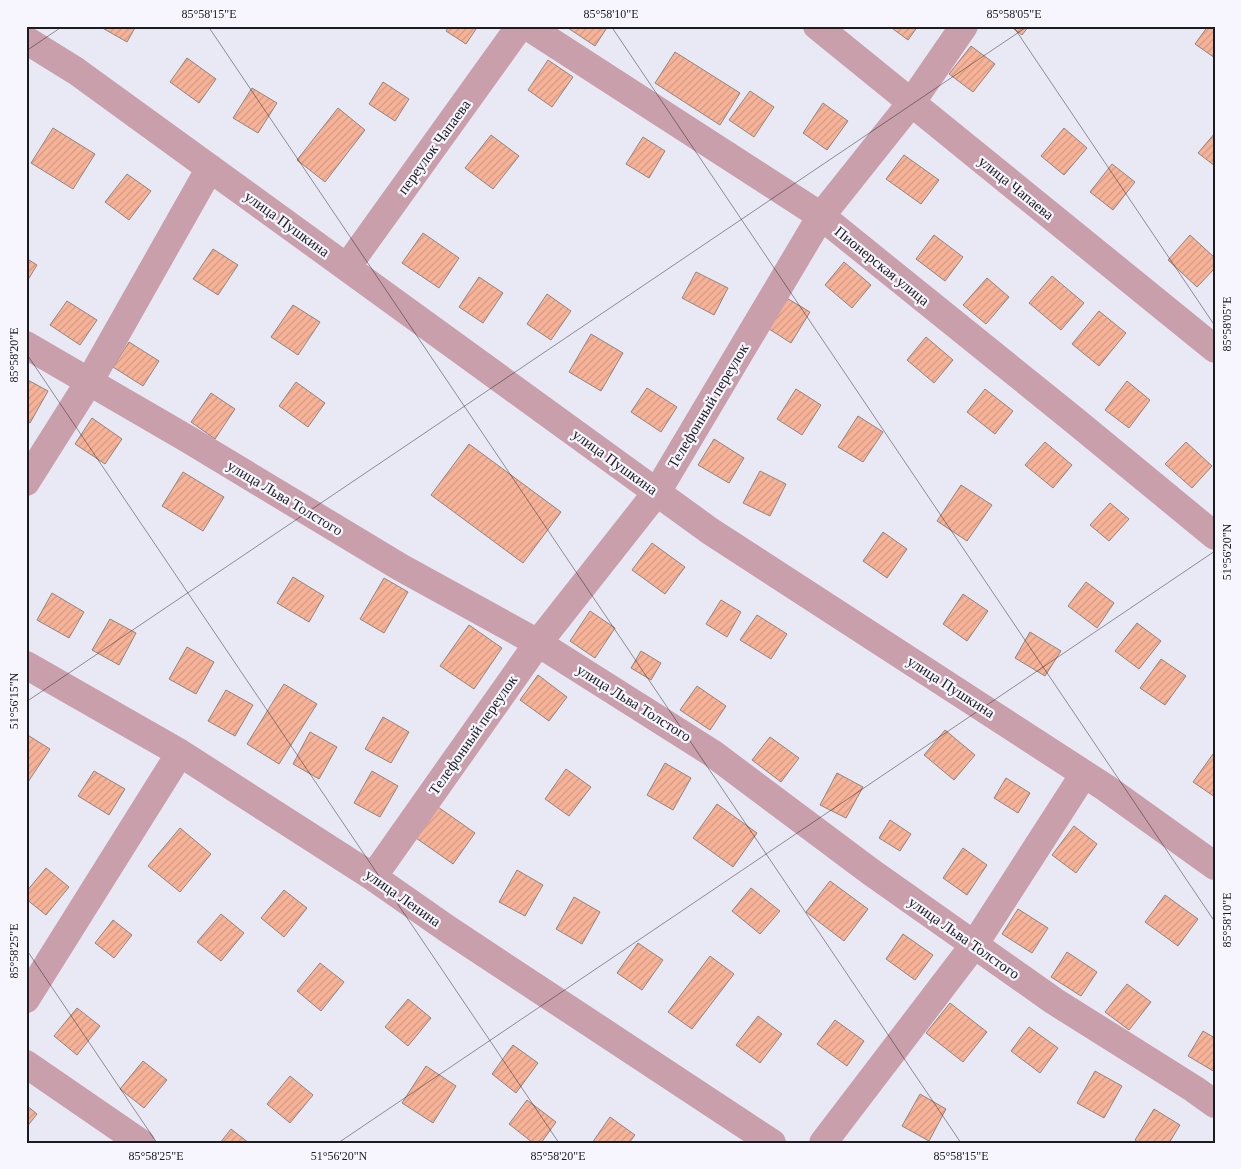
<svg xmlns="http://www.w3.org/2000/svg" width="1241" height="1169" font-family="'Times New Roman',serif">
<defs>
<pattern id="building-hatch" width="6" height="6" patternUnits="userSpaceOnUse" patternTransform="scale(1.25)"><rect width="6" height="6" fill="#f7b398"/><path d="M-1 1l2-2M0 6l6-6M5 7l2-2" fill="none" stroke="#d39983"/></pattern>
</defs>
<rect width="100%" height="100%" fill="#e9e8f5"/>
<path fill="url(#building-hatch)" stroke="#92857f" d="M99,26H136L127,42Z
M449,26H478L466,44L446,31Z
M565,26H608L595,46Z
M889,26H918L908,40Z
M1010,26H1029L1022,35Z
M1208,26H1215V58L1195,44Z
M971,46L995,64L973,92L949,74Z
M675,52L740,93L720,125L655,83Z
M187,58L216,79L199,103L170,82Z
M548,60L573,77L552,107L528,90Z
M383,82L409,99L395,121L369,104Z
M252,88L277,103L258,133L233,118Z
M750,91L774,107L754,137L729,120Z
M823,103L848,121L827,150L803,133Z
M338,108L365,130L325,182L297,160Z
M53,128L95,154L73,189L31,163Z
M1064,128L1087,148L1064,175L1041,156Z
M1215,133V166L1198,153Z
M491,135L519,156L493,189L465,168Z
M643,137L665,151L649,178L626,164Z
M904,155L939,180L921,204L886,179Z
M1112,164L1135,182L1113,210L1090,192Z
M127,174L151,191L129,220L105,202Z
M423,233L459,258L439,288L402,263Z
M934,235L963,257L945,281L916,259Z
M1190,235L1215,258V268L1197,287L1168,260Z
M213,249L238,265L218,295L193,279Z
M26,258L37,265L26,283Z
M844,262L871,285L852,308L825,285Z
M696,272L728,288L714,315L682,298Z
M1052,276L1084,303L1061,330L1029,303Z
M479,277L503,293L483,323L459,307Z
M987,278L1009,297L986,324L963,305Z
M547,294L571,311L551,340L527,324Z
M785,297L810,312L791,343L766,327Z
M67,301L97,320L80,345L50,325Z
M293,305L320,322L298,355L271,337Z
M1099,311L1126,333L1099,366L1072,344Z
M591,334L623,353L601,391L569,372Z
M926,337L953,360L934,383L907,360Z
M129,342L159,361L143,386L113,367Z
M26,379L48,391L30,423L26,421Z
M1127,381L1150,400L1129,428L1105,410Z
M296,382L325,403L308,427L279,406Z
M647,388L677,407L661,432L631,412Z
M796,389L821,405L802,435L777,419Z
M985,389L1013,411L995,434L967,412Z
M211,393L235,409L215,439L191,422Z
M858,416L883,432L863,462L838,447Z
M92,418L122,439L105,464L75,444Z
M714,439L744,458L729,483L698,465Z
M1045,442L1072,465L1053,488L1025,465Z
M1186,442L1212,466L1192,488L1165,464Z
M469,444L561,512L523,563L431,495Z
M760,471L786,484L770,516L743,503Z
M183,472L224,497L203,531L162,506Z
M961,485L992,505L967,541L937,521Z
M1110,503L1129,519L1109,541L1090,525Z
M883,532L907,549L887,578L863,561Z
M652,543L685,567L665,594L632,570Z
M293,577L324,596L309,622L277,603Z
M384,578L408,592L384,633L360,619Z
M1086,582L1114,603L1097,628L1068,606Z
M52,593L84,612L69,638L37,620Z
M963,594L988,611L967,641L943,624Z
M721,600L741,612L727,637L706,624Z
M590,611L615,628L595,658L570,641Z
M757,615L787,634L771,659L740,640Z
M110,619L136,633L119,665L92,650Z
M1137,623L1161,641L1139,669L1115,651Z
M469,625L502,648L474,689L440,666Z
M1030,632L1061,651L1045,676L1015,658Z
M187,647L214,662L196,694L169,679Z
M641,651L661,663L651,680L631,668Z
M1161,659L1186,676L1165,705L1140,688Z
M538,675L567,697L549,721L520,700Z
M284,684L317,704L279,764L247,744Z
M697,686L726,706L710,730L680,710Z
M226,690L253,705L235,736L208,721Z
M383,717L409,732L391,763L365,749Z
M945,730L975,755L954,780L924,755Z
M310,732L337,747L319,779L293,764Z
M26,734L50,749L26,785Z
M770,737L799,758L781,782L752,760Z
M1213,754L1215,755V797L1193,782Z
M665,763L691,778L673,810L647,795Z
M566,769L591,787L569,816L545,799Z
M94,771L125,789L109,815L78,796Z
M372,771L398,786L380,817L354,803Z
M837,773L863,787L846,818L820,805Z
M1006,778L1030,793L1018,813L994,798Z
M717,804L757,833L733,867L693,838Z
M438,807L475,833L453,864L416,838Z
M890,820L911,834L900,851L879,838Z
M1074,826L1097,844L1076,873L1052,855Z
M180,828L211,854L180,892L148,866Z
M963,848L987,865L967,895L943,878Z
M46,868L69,887L46,915L26,899V892Z
M517,870L543,885L525,916L499,902Z
M830,881L868,909L844,941L806,912Z
M751,888L780,911L760,934L732,911Z
M284,890L307,908L284,937L261,918Z
M1165,895L1198,919L1178,946L1145,922Z
M574,897L600,912L582,944L556,929Z
M1018,909L1048,928L1032,953L1002,934Z
M221,914L244,933L221,961L197,942Z
M113,920L132,935L114,958L95,943Z
M903,934L933,955L915,980L886,959Z
M638,943L663,960L642,990L617,973Z
M1067,952L1097,972L1081,996L1051,977Z
M710,956L734,974L692,1029L668,1012Z
M320,963L344,982L321,1011L297,991Z
M1127,984L1151,1002L1129,1030L1105,1012Z
M408,999L431,1018L408,1046L385,1027Z
M950,1003L987,1032L963,1062L926,1033Z
M77,1008L100,1026L77,1055L54,1036Z
M758,1016L782,1034L760,1063L736,1045Z
M835,1020L864,1041L847,1066L817,1044Z
M1029,1027L1058,1048L1040,1073L1011,1051Z
M1203,1031L1215,1038V1072L1188,1056Z
M513,1045L538,1063L516,1093L492,1074Z
M143,1061L167,1080L144,1108L120,1089Z
M426,1066L456,1086L433,1123L402,1103Z
M1095,1071L1122,1086L1104,1118L1077,1103Z
M290,1076L313,1095L290,1123L267,1104Z
M920,1094L946,1109L929,1141L902,1126Z
M527,1100L556,1122L541,1143H533L509,1124Z
M26,1105L37,1114L26,1128Z
M1154,1109L1180,1125L1169,1143H1139L1135,1140Z
M610,1117L635,1135L629,1143H592Z
M231,1129L249,1143H220Z"/>
<g fill="none" stroke-linecap="round" stroke-linejoin="round">
<path stroke="#c89faa" stroke-width="28" d="M527,26L821,216L1074,420L1215,536
M817,26L1215,349
M26,40L76,71L710,531L1106,788L1215,866
M347,267L520,26
M26,345L186,438L400,567L538,643L712,753L871,872L1054,1001L1194,1089L1215,1104
M26,482L89,382L210,168
M26,665L180,753L373,877L449,930L772,1143
M373,877L538,643L657,492L821,216L911,103L964,26
M26,999L180,753
M26,1064L141,1143
M823,1143L974,945L1084,774"/>
</g>
<path fill="none" stroke="#1c1b20" stroke-width="1" stroke-opacity="0.45" d="M208,26L961,1143M611,26L1215,922M1013,26L1215,326M26,51L63,26M26,353L559,1143M26,702L1028,26M26,949L157,1143M338,1143L1215,551"/>
<g text-anchor="middle" stroke-width="4.5" stroke-linejoin="round" paint-order="stroke">
<g font-size="15" fill="#1c1b20" stroke="#f7f6fe">
<text transform="translate(434 147) rotate(-54)" y="5">переулок Чапаева</text>
<text transform="translate(1016 188) rotate(39)" y="5">улица Чапаева</text>
<text transform="translate(287 224) rotate(36)" y="5">улица Пушкина</text>
<text transform="translate(882 266) rotate(39)" y="5">Пионерская улица</text>
<text transform="translate(708 406) rotate(-59)" y="5">Телефонный переулок</text>
<text transform="translate(615 462) rotate(36)" y="5">улица Пушкина</text>
<text transform="translate(285 498) rotate(31)" y="5">улица Льва Толстого</text>
<text transform="translate(951 687) rotate(33)" y="5">улица Пушкина</text>
<text transform="translate(634 703) rotate(32)" y="5">улица Льва Толстого</text>
<text transform="translate(473 735) rotate(-55)" y="5">Телефонный переулок</text>
<text transform="translate(403 898) rotate(35)" y="5">улица Ленина</text>
<text transform="translate(964 938) rotate(35)" y="5">улица Льва Толстого</text>
</g>
</g>
<rect width="1241" height="1169" fill="none" stroke="#f7f6fe" stroke-width="55"/>
<rect x="28" y="28" width="1186" height="1114" fill="none" stroke="#1c1b20" stroke-width="2"/>
<g font-size="12" text-anchor="middle" fill="#1c1b20">
<text x="209" y="18">85°58'15"E</text>
<text x="611" y="18">85°58'10"E</text>
<text x="1014" y="18">85°58'05"E</text>
<text transform="translate(1227 324) rotate(-90)" y="4">85°58'05"E</text>
<text transform="translate(14 355) rotate(-90)" y="4">85°58'20"E</text>
<text transform="translate(1227 552) rotate(-90)" y="4">51°56'20"N</text>
<text transform="translate(14 701) rotate(-90)" y="4">51°56'15"N</text>
<text transform="translate(1227 920) rotate(-90)" y="4">85°58'10"E</text>
<text transform="translate(14 951) rotate(-90)" y="4">85°58'25"E</text>
<text x="156" y="1160">85°58'25"E</text>
<text x="339" y="1160">51°56'20"N</text>
<text x="558" y="1160">85°58'20"E</text>
<text x="961" y="1160">85°58'15"E</text>
</g>
</svg>
